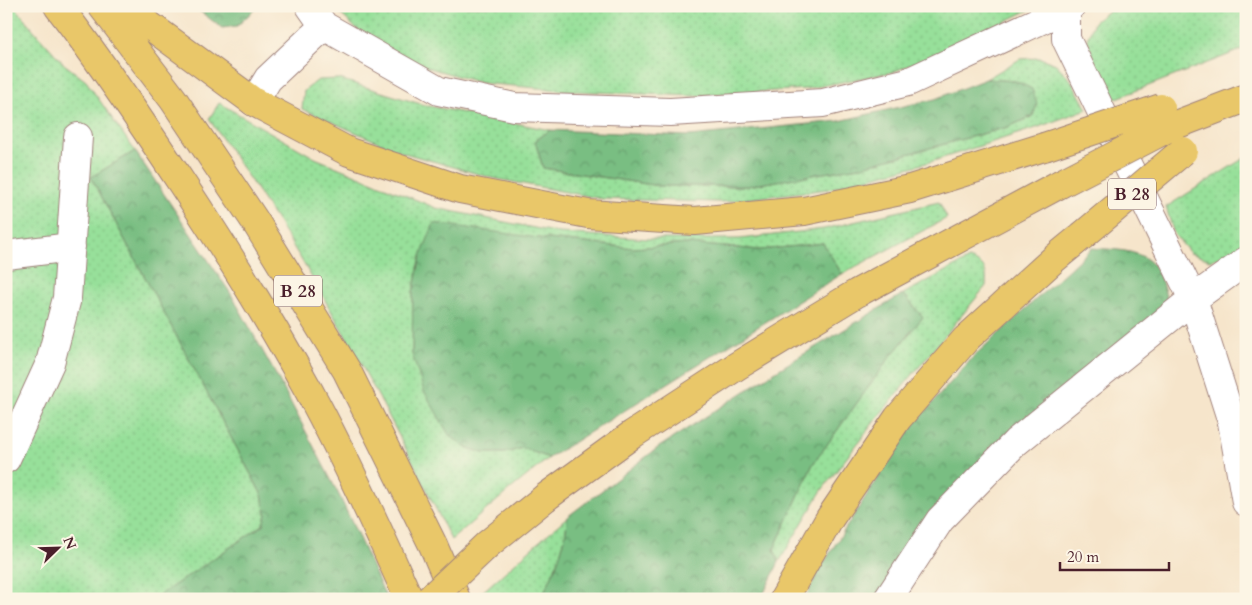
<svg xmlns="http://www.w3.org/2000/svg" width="1252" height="605" font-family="Cardo,serif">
<defs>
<pattern id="grass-dots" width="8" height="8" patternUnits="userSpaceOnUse" patternTransform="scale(1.25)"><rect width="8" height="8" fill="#97e09a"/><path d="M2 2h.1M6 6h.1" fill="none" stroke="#84c085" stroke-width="1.8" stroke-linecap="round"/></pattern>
<pattern id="forest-crowns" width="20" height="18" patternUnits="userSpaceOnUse" patternTransform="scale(1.25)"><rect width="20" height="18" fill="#79be82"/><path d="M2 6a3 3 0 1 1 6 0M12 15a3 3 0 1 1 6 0" fill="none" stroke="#659a6b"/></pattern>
</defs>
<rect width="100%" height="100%" fill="#fcf5e5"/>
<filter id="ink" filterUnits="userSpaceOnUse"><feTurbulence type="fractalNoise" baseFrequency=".02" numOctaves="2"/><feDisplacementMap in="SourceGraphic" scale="10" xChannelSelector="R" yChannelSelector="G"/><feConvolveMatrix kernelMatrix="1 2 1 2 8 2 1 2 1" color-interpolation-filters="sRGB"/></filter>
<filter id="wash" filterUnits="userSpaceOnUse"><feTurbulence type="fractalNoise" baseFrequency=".0096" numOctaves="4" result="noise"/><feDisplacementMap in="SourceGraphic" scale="20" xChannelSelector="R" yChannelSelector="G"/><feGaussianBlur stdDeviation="1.12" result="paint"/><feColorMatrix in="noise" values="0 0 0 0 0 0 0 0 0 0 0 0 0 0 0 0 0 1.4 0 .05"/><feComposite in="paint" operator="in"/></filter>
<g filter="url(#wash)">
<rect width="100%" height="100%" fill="#f6e5cb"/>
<path fill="url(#grass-dots)" stroke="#708062" d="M6,6H14L37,34L64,64L86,81L135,151L91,177L262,495L266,514L263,525L154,599H6Z
M332,6H1037L950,48L893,72L806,89L693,96L571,91L481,83L416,64L363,35Z
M1121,6H1246V48L1112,100L1097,69L1087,39L1094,22L1107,12Z
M1040,58L1056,64L1071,80L1087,109L1036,128L930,162L828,189L722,202L603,199L492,178L401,152L302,109L304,91L318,80L339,79L424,105L550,130L535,141L543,168L659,186H748L859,167L1008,127L1033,116L1016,81L986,79L1020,59Z
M219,103L315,158L436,208L559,233L649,239H740L824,229L939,202L947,218L842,274L823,243L761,250L688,244L633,248L538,238L421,256L413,292L412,354L465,447L483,453H504L523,448L549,458L513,487L451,540C405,444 355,350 301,259C272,211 240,165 209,119Z
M1246,157V245L1231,255L1210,260L1190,253L1174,234L1166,207Z
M969,259C985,265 987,269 986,286L877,418L822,490L779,562L774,549L813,464L890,357L923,317L903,294Z
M567,517C567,543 553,577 540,599H480L479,595Z"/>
<path fill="url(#forest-crowns)" stroke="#626e56" d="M193,6H258L237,26L222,28Z
M986,79L1016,81L1032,89L1037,104L1033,116L1008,127L859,167L748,186H659L543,168L535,141L550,130L689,136L839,121L935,99Z
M135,151L231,294L281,384L340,497L387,599H154L263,525L266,514L262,495L91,177Z
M434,223L538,238L633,248L688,244L761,250L823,243L842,274L549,458L523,448L504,453H483L465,447L449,435L424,391L412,354L413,292L421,256Z
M1092,248C1114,250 1144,248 1157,270C1162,279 1165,293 1168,304L1013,438L886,599H805L816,575L906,433L974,356Z
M903,294L923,317L890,357L813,464L774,549L779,562L761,599H540C553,577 567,543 567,517L659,447L776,371Z"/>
</g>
<g filter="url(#ink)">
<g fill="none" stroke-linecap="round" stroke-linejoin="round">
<defs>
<path id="minor" d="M310,6L324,26L439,91L514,107L670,112L823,103L908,82L1071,6
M1066,6V39L1193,299L1232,422L1246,502
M254,102L268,79L324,26
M6,255L71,247
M6,459L50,363L67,298L78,137
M888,599L940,520L1016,442L1193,299L1246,261"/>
<path id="highway" d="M58,6C102,63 142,123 181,182C226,250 270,320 309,391C346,459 378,529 409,599
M102,6L173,99L255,221L347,371L433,545L456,599
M123,6L254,102L349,152L460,189L588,214L695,221L804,211L910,189L1044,147
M1170,127L1246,98
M546,497L633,434L737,366L857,293L1060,184
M784,599L830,518L898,418L966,339L1054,259L1082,236"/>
</defs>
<use href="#minor" stroke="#a0827b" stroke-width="30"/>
<use href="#highway" stroke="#a0827b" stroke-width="30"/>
<use href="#minor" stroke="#fff" stroke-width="28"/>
<use href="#highway" stroke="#e9c769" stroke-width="28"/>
<defs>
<path id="highway-bridge" d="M1044,147L1161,108
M1060,184L1170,127
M1082,236L1183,151
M430,599L488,544L546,497"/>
</defs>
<use href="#highway-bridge" stroke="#a0827b" stroke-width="30" stroke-linecap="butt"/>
<use href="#highway-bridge" stroke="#e9c769" stroke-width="28"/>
</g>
</g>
<g text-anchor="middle" stroke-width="4" stroke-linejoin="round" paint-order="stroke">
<g fill="#fcf5e5" stroke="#7f5f63" stroke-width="1">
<rect x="1108" y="178.5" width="48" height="31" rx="4"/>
<rect x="274" y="275.5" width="48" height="31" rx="4"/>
</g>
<g font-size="18" font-weight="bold" fill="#4a1f2b">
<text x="1132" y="200">B 28</text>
<text x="298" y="297">B 28</text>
</g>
</g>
<rect width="1252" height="605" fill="none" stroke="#fcf5e5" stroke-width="25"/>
<g transform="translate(58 548) rotate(67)" stroke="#fcf5e5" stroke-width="4" paint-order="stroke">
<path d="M0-4L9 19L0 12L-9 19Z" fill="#4a1f2b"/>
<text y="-8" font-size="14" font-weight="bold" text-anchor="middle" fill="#4a1f2b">N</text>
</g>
<path d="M1060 562v8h109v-8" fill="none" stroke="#4a1f2b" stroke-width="2.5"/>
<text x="1067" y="562" font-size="15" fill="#4a1f2b" stroke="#fcf5e5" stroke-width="4" paint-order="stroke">20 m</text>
</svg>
